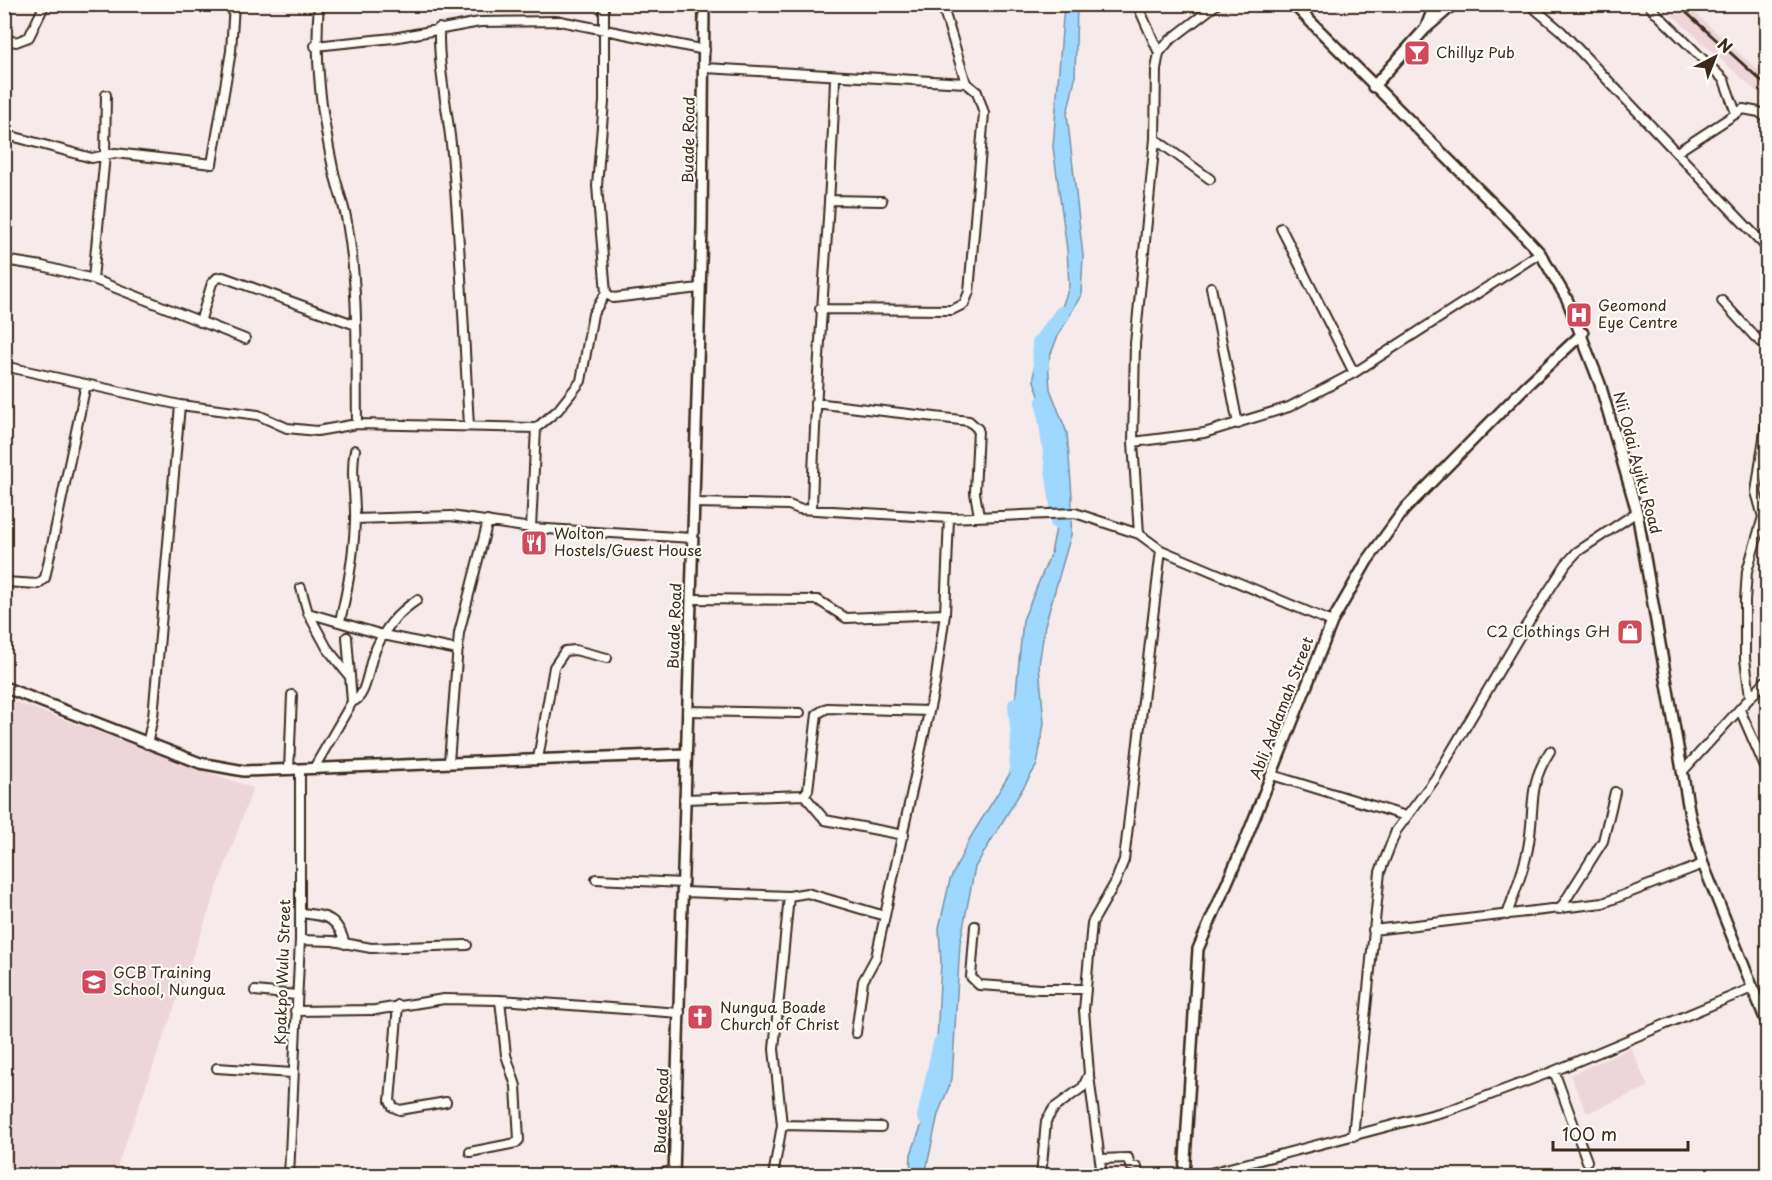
<svg xmlns="http://www.w3.org/2000/svg" width="1772" height="1180" font-family="'Playpen Sans',sans-serif">
<rect width="100%" height="100%" fill="#f6eaea"/>
<filter id="ink" filterUnits="userSpaceOnUse"><feTurbulence type="fractalNoise" baseFrequency=".0167" numOctaves="2"/><feDisplacementMap in="SourceGraphic" scale="12" xChannelSelector="R" yChannelSelector="G"/><feConvolveMatrix kernelMatrix="1 2 1 2 8 2 1 2 1" color-interpolation-filters="sRGB"/></filter>
<g filter="url(#ink)">
<path fill="#eed5da" d="M1661,5H1686L1767,78V101Z
M4,698L253,788L114,1175H5Z
M1631,1048L1648,1087L1587,1113L1570,1075Z"/>
<path fill="#9fd8ff" stroke="#7792a5" stroke-width="1.5" d="M1064,5H1077L1075,79L1067,114L1083,256L1081,295L1057,338L1048,361L1050,389L1067,433L1072,496L1071,535L1045,625L1039,665L1044,723L1037,765L975,867L960,943L952,1079L938,1114L925,1175L910,1176L911,1154L939,1078L936,1060L941,963L939,928L950,880L970,838L1014,767L1021,740L1014,713L1023,620L1051,553L1056,528L1059,491L1057,449L1034,381V357L1061,310L1069,287L1067,249L1053,147Z"/>
<g fill="none" stroke-linecap="round" stroke-linejoin="round">
<path stroke="#9fd8ff" stroke-width="16" d="M1041,367L1040,343L1062,314
M1044,402L1058,505V522
M1016,705L1019,740L1017,769
M925,1117L941,1043"/>
<defs>
<path id="minor" d="M319,4C314,61 322,117 334,173C338,189 344,205 347,222C359,289 356,356 357,424
M1137,4L1159,53
M1529,4L1561,31L1768,249
M1651,8L1724,80L1736,113
M439,28C438,74 450,119 453,165C461,252 464,339 469,426
M4,39L16,42L29,37L45,4
M315,46L393,38L480,22L560,21L705,50
M705,68L966,83
M4,134L92,158L115,153L212,164L231,51L234,4
M1155,139L1210,179
M1677,152L1743,109L1759,112L1768,119
M831,200L882,201
M1281,228L1354,373
M4,260L42,266L93,279L245,339
M93,279L105,155L106,95
M1211,287L1238,424
M606,293L613,298L699,288
M1722,301L1756,338L1768,347
M820,309L952,310L964,304L969,292L984,113L977,92L966,83L942,4
M200,322L212,283L217,278L223,277L356,325
M4,366L180,405L258,415L287,428L317,431L357,424L536,428L558,410L581,381L593,314L606,293L597,186L604,102V4
M815,403L969,421L978,429L975,493L979,516
M1133,442L1204,433L1289,407L1354,373L1540,253
M694,503L789,505L799,509L949,518L1075,513L1139,534L1161,550L1332,622
M812,509C815,364 831,221 835,77
M355,519L451,516L531,528L692,538
M531,528L536,428
M1139,534L1133,442L1135,344L1155,139L1156,69L1159,53L1169,41L1217,4
M4,582L38,584L45,578L86,384
M301,588L308,613L383,635L458,650
M691,599L818,600L846,618L945,614
M308,613L327,648L350,677
M340,621C348,588 354,554 355,520C356,496 350,473 355,450
M1750,697L1745,659V601L1747,571L1763,517L1756,492L1768,410
M352,702C367,698 368,666 374,653C384,629 396,614 417,600
M1740,710L1768,774
M687,711L800,713
M147,744L153,717L180,405
M538,759L554,667L565,651L575,650L607,658
M449,762L459,633L488,521
M314,768L352,702L347,637
M289,770L292,695
M1682,772L1768,678
M1272,775L1406,816
M804,795L825,820L904,835
M684,799L804,795L808,790L817,714L827,708L929,711
M596,879L683,883
M683,892L789,896L807,893L885,916
M1560,909L1603,841L1615,792
M300,913C327,916 337,916 345,944
M1507,915C1514,893 1524,871 1528,848C1536,808 1526,788 1550,751
M975,926L971,977L979,985L1040,989H1086
M1373,930L1603,903L1703,864
M300,940L333,941L371,948L467,945
M255,991L296,995
M398,1005L390,1101L393,1107L400,1110L446,1102
M295,1011L375,1010L444,999L500,1000L680,1013
M856,1033L863,981L876,957L935,684L945,614L949,518
M217,1068L292,1073
M1554,1071L1587,1161
M1089,1076L1102,1176
M782,1125L881,1127
M1353,1136L1380,872L1396,831L1435,779L1522,632L1566,564L1577,552L1637,512
M470,1152L516,1143L519,1140L516,1086L506,1055L500,1000
M1100,1159L1128,1158L1130,1166L1137,1167L1138,1176
M147,1176L148,1175
M289,1176L300,940V769
M649,1176L675,1170
M773,1176L782,1125L774,1049L789,896
M1041,1176L1046,1121L1054,1108L1083,1087L1089,1074L1084,1010L1092,923L1115,883L1124,860L1161,550
M1199,1176L1450,1110L1554,1071L1752,988"/>
<path id="tertiary" d="M1293,4L1514,225L1540,253L1567,299L1600,384L1637,512L1690,816L1703,864L1768,1026
M1425,29L1435,4
M1373,87L1425,29L1454,4
M4,687L200,763L244,771L686,754
M674,1176L702,227L704,4
M1184,1176L1198,949L1244,844L1332,622L1367,561L1404,510L1528,384L1583,333"/>
</defs>
<use href="#minor" stroke="#3b2a1e" stroke-width="12"/>
<use href="#tertiary" stroke="#3b2a1e" stroke-width="14"/>
<use href="#minor" stroke="#fdfcf7" stroke-width="8"/>
<use href="#tertiary" stroke="#fdfcf7" stroke-width="9"/>
<path stroke="#3b2a1e" stroke-width="3" d="M1677,4L1768,87"/>
</g>
</g>
<defs>
<symbol id="bar-square" viewBox="-11 -11 22 22"><rect x="-9" y="-9" width="18" height="18" rx="4" fill="#d1495b" stroke="#fdfcf7"/><path d="M-6-5H6L.8 .8V4.5H3.5V6h-7V4.5H-.8V.8Z" fill="#fff"/></symbol>
<symbol id="hospital-square" viewBox="-11 -11 22 22"><rect x="-9" y="-9" width="18" height="18" rx="4" fill="#d1495b" stroke="#fdfcf7"/><path d="M-5-5h3v3.5h4V-5h3V5h-3V1.5h-4V5h-3Z" fill="#fff"/></symbol>
<symbol id="restaurant-square" viewBox="-11 -11 22 22"><rect x="-9" y="-9" width="18" height="18" rx="4" fill="#d1495b" stroke="#fdfcf7"/><path d="M-5-6h1v4h1v-4h1v4h1v-4h1v5L-1.5 .5V6h-2V.5L-5-1ZM5-6V6H3V1.5H1.5Q1.5-4 5-6Z" fill="#fff"/></symbol>
<symbol id="shop-square" viewBox="-11 -11 22 22"><rect x="-9" y="-9" width="18" height="18" rx="4" fill="#d1495b" stroke="#fdfcf7"/><path d="M-5-2.5h2.3a2.7 3.5 0 0 1 5.4 0H5L5.5 6h-11ZM-1.5-2.5h3a1.5 2.3 0 0 0-3 0Z" fill="#fff"/></symbol>
<symbol id="school-square" viewBox="-11 -11 22 22"><rect x="-9" y="-9" width="18" height="18" rx="4" fill="#d1495b" stroke="#fdfcf7"/><path d="M0-5L7-2L0 1L-7-2ZM-4 1L0 2.5L4 1V4Q0 6-4 4Z" fill="#fff"/></symbol>
<symbol id="church-square" viewBox="-11 -11 22 22"><rect x="-9" y="-9" width="18" height="18" rx="4" fill="#d1495b" stroke="#fdfcf7"/><path d="M-1.2-6h2.4v3.5h3.3v2.4h-3.3V6h-2.4V-.1h-3.3v-2.4h3.3Z" fill="#fff"/></symbol>
</defs>
<g fill-rule="evenodd">
<use href="#bar-square" x="1402" y="38" width="30" height="30"/>
<use href="#hospital-square" x="1564" y="300" width="30" height="30"/>
<use href="#restaurant-square" x="519" y="528" width="30" height="30"/>
<use href="#shop-square" x="1615" y="617" width="30" height="30"/>
<use href="#school-square" x="79" y="967" width="30" height="30"/>
<use href="#church-square" x="685" y="1002" width="30" height="30"/>
</g>
<g text-anchor="middle" stroke-width="4.5" stroke-linejoin="round" paint-order="stroke">
<g font-size="15" fill="#3b2a1e" stroke="#fdfcf7" text-anchor="start">
<text x="1436" y="58">Chillyz Pub</text>
<text x="1598" y="311">Geomond<tspan x="1598" dy="17">Eye Centre</tspan></text>
<text x="554" y="539">Wolton<tspan x="554" dy="17">Hostels/Guest House</tspan></text>
<text x="1610" y="637" text-anchor="end">C2 Clothings GH</text>
<text x="113" y="978">GCB Training<tspan x="113" dy="17">School, Nungua</tspan></text>
<text x="720" y="1013">Nungua Boade<tspan x="720" dy="17">Church of Christ</tspan></text>
</g>
<g font-size="15" fill="#3b2a1e" stroke="#fdfcf7">
<text transform="translate(689 140) rotate(-89)" y="5">Buade Road</text>
<text transform="translate(1637 463) rotate(75)" y="5">Nii Odai Ayiku Road</text>
<text transform="translate(675 626) rotate(-88)" y="5">Buade Road</text>
<text transform="translate(1282 708) rotate(-69)" y="5">Abli Addamah Street</text>
<text transform="translate(283 972) rotate(-88)" y="5">Kpakpo Wulu Street</text>
<text transform="translate(662 1111) rotate(-88)" y="5">Buade Road</text>
</g>
</g>
<rect width="1772" height="1180" fill="none" stroke="#fdfcf7" stroke-width="24"/>
<rect x="12" y="12" width="1748" height="1156" fill="none" stroke="#3b2a1e" stroke-width="2" filter="url(#ink)"/>
<g transform="translate(1715 57) rotate(42)" stroke="#fdfcf7" stroke-width="4.5" paint-order="stroke">
<path d="M0-4.5L10 22L0 15L-10 22Z" fill="#3b2a1e"/>
<text y="-9" font-size="16" font-weight="bold" text-anchor="middle" fill="#3b2a1e">N</text>
</g>
<path d="M1553 1141v9h135v-9" fill="none" stroke="#3b2a1e" stroke-width="3"/>
<text x="1562" y="1141" font-size="18" fill="#3b2a1e" stroke="#fdfcf7" stroke-width="4.5" paint-order="stroke">100 m</text>
</svg>
